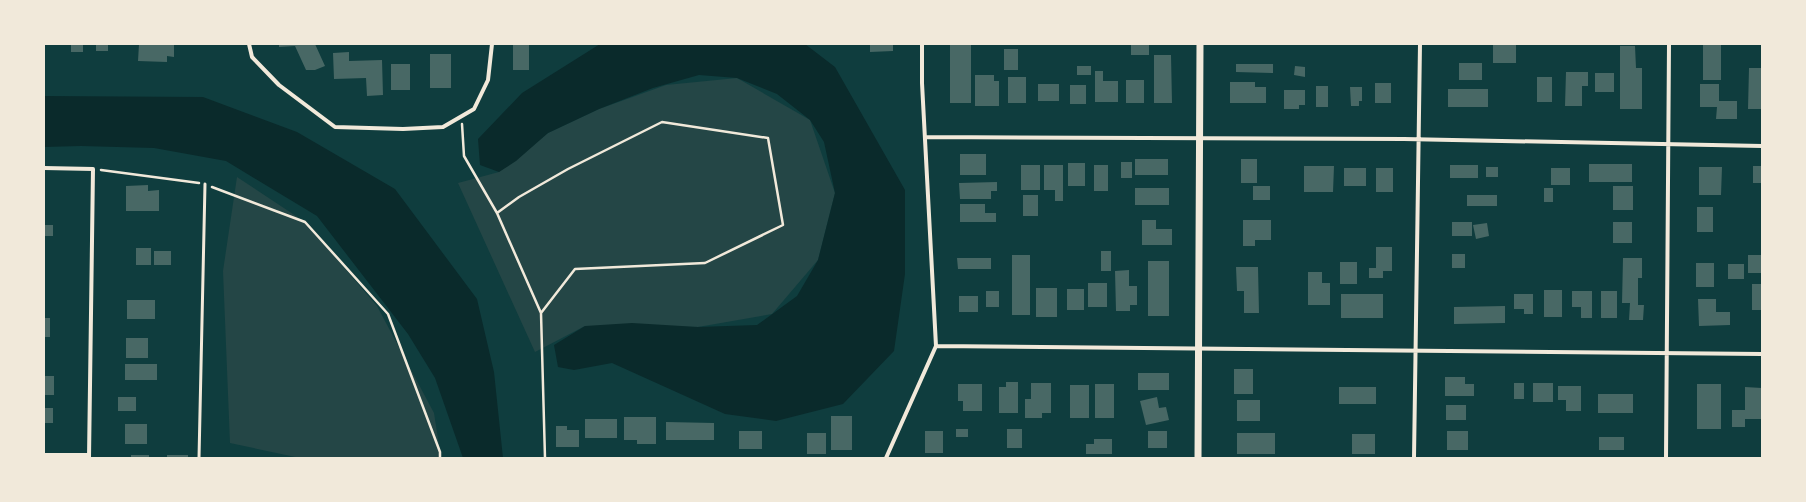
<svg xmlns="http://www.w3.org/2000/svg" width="1806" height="502" font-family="'Times New Roman',serif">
<rect width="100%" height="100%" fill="#0f3d3e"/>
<path fill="#244646" d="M737,78L810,120L835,193L818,260L772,314L698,327L585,326L535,352L458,183L499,172L548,133L599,109L666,85Z
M237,177L305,222L377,306L434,413L441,458H300L230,443L223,271Z"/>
<path fill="#0a2a2b" d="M600,44H805L835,67L905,190V274L894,351L843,404L776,421L725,414L612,363L574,370L558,367L554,345L585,326L632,323L698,327L757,325L797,296L818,260L835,193L824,142L810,120L777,94L737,78L699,75L653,88L599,109L548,133L516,161L499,172L480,165L478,139L522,93Z
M44,96L203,97L297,132L395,189L477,299L494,372L503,458H463L435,378L408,334L317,216L226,161L154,148L81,146L44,147Z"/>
<path fill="#486865" d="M71,44H83V52H71Z
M96,44H108V51H96Z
M139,44H174V57L167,56V62L138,61Z
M279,44H315L325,66L315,70H306L295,46L279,47Z
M513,44H529V70H513Z
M870,44H893V51L870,52Z
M950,44H971V103H950Z
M1131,44H1149V55H1131Z
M1493,44H1516V63H1493Z
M1703,44H1721V80H1703Z
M1620,46H1635L1636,68H1642V109H1620Z
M1004,49H1018V70H1004Z
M349,52V61L382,60L383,95L367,96L366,78L334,79L333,53Z
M430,54H451V88H430Z
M1154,55H1171L1172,103H1154Z
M1459,63H1482V80H1459Z
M391,64H410V90H391Z
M1236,64H1273V73L1236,72Z
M1077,66H1091V75H1077Z
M1295,66L1305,67V77L1294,75Z
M1749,68H1762V109H1748Z
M1095,71H1103V81H1118V102H1095Z
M1566,72H1588V86H1582V106H1565Z
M1595,73H1614V92H1595Z
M975,75H994V81H999V106H975Z
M1008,77H1026V103H1008Z
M1537,77H1552V102H1537Z
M1126,80H1144V103H1126Z
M1230,82H1255V87H1266V103H1230Z
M1375,83H1391V103H1375Z
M1038,84H1059V101H1038Z
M1700,84H1719V101H1737V119H1716L1717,107H1700Z
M1070,85H1086V104H1070Z
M1316,86H1328V107H1316Z
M1350,87H1362V101H1359V106H1351Z
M1448,89H1488V107H1448Z
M1284,90H1305V105H1299V109H1284Z
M960,154H986V175H960Z
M1135,159H1168V175H1135Z
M1241,159H1257V183H1241Z
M1121,162H1132V178H1121Z
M1068,163H1085V186H1068Z
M1589,164H1632V182H1589Z
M1021,165H1040V190H1021Z
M1044,165H1063V201H1055V190H1044Z
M1094,165H1108V191H1094Z
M1450,165H1478V178H1450Z
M1304,166H1334L1333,192H1304Z
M1753,166H1762V183H1753Z
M1486,167H1498V177H1486Z
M1699,167H1722L1721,195H1699Z
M1344,168H1366V186H1344Z
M1376,168H1393V192H1376Z
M1551,168H1570V185H1551Z
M997,182V191H991V199H960L959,183Z
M148,185V191L159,190V211H126V186Z
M1253,186H1270V200H1253Z
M1613,186H1633V210H1613Z
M1135,188H1169V205H1135Z
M1544,188H1553V202H1544Z
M1023,195H1038V216H1023Z
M1467,195H1497V206H1467Z
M960,204H985V213H996V222H960Z
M1697,207H1713V232H1697Z
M1142,220H1156V229H1172V245H1142Z
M1243,220H1271V240H1255V246H1243Z
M1452,222H1472V236H1452Z
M1613,222H1632V243H1613Z
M1487,223L1489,236L1476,239L1473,225Z
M44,225H53V236H44Z
M1376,247H1392V271H1383V278H1369V268H1376Z
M136,248H151V265H136Z
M154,251H171V265H154Z
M1101,251H1111V271H1101Z
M1452,254H1465V268H1452Z
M1012,255H1030V315H1012Z
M1748,255H1762V273H1748Z
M957,258H991V269H958Z
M1623,258H1642V278H1638V305H1644L1643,320H1629L1630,303H1622Z
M1148,261H1169V316H1148Z
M1340,262H1357V284H1340Z
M1696,263H1714V287H1696Z
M1728,264H1744V279H1728Z
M1236,267H1258L1259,313H1244V291H1237Z
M1129,270V286H1137V305H1130V311H1116L1115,271Z
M1308,272H1322V283H1330V305H1308Z
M1088,283H1107V307H1088Z
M1752,284H1762V310H1752Z
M1036,288H1057V317H1036Z
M1067,289H1084V310H1067Z
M1544,290H1562V317H1544Z
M986,291H999V307H986Z
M1572,291H1592V318H1581V307H1572Z
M1601,291H1617V318H1601Z
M1341,294H1383V318H1341Z
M1514,294H1533V314H1524V309H1514Z
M959,296H978V312H959Z
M1698,299H1716V312H1730V325L1699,326Z
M127,300H155V319H127Z
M1505,306V323L1454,324V307Z
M44,318H50V337H44Z
M126,338H148V358H126Z
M125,364H157V380H125Z
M1234,369H1253V394H1234Z
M1138,373H1169V390H1138Z
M44,376H54V395H44Z
M1445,377H1465V384H1474V396H1445Z
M1006,382H1018V413H999V387H1006Z
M1031,383H1051V413H1042V418H1025V399H1031Z
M1514,383H1524V399H1514Z
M1533,383H1553V402H1533Z
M958,384H982V411H963V401H958Z
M1095,384H1114V418H1095Z
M1697,384H1721V429H1697Z
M1070,385H1089V418H1070Z
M1558,386H1581V411H1566V400H1558Z
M1339,387H1376V404H1339Z
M1745,387L1762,388L1761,419H1745V427H1732V410H1745Z
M1598,394H1633V413H1598Z
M118,397H136V411H118Z
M1157,397L1159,408L1166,407L1169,420L1146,425L1140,401Z
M1237,400H1260V421H1237Z
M1446,405H1466V420H1446Z
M44,408H53V423H44Z
M831,416H852V450H831Z
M624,417H656V444H637V440H624Z
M585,419H617V438H585Z
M666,422L714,423V440H666Z
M125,424H147V444H125Z
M556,426H567V430H579V447H556Z
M956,429H968V437H956Z
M1007,429H1022V448H1007Z
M739,431H762V449H739Z
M925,431H943V453H925Z
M1148,431H1167V448H1148Z
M1447,431H1468V450H1447Z
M807,433H826V454H807Z
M1237,433H1275V454H1237Z
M1352,434H1375V454H1352Z
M1599,437H1624V450H1599Z
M1094,439H1112V454H1086V444H1094Z
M131,455H149V458H131Z
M167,455H188V458H167Z"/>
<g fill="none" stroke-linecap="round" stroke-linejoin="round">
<path stroke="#f1e9da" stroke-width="2.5" d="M462,124L464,156L497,213L519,197L568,169L662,122L768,138L783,225L705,263L575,269L541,313L545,458
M101,170L199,183
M212,187L305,222L388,314L440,452V458
M497,213L541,313"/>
<path stroke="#f1e9da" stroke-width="3" d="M199,458L205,184"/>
<path stroke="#f1e9da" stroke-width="4" d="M249,44L252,57L279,85L335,127L403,129L443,127L474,109L488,80L492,44
M925,137L1404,139L1762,146
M44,168L93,169L89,458
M936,346L1762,354
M44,455H89
M886,458L936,346L922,83V44
M1414,458L1420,44
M1666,458L1669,44"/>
<path stroke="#f1e9da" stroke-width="7" d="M1198,458L1200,44"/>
</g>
<rect width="1806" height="502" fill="none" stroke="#f1e9da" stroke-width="90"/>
</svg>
